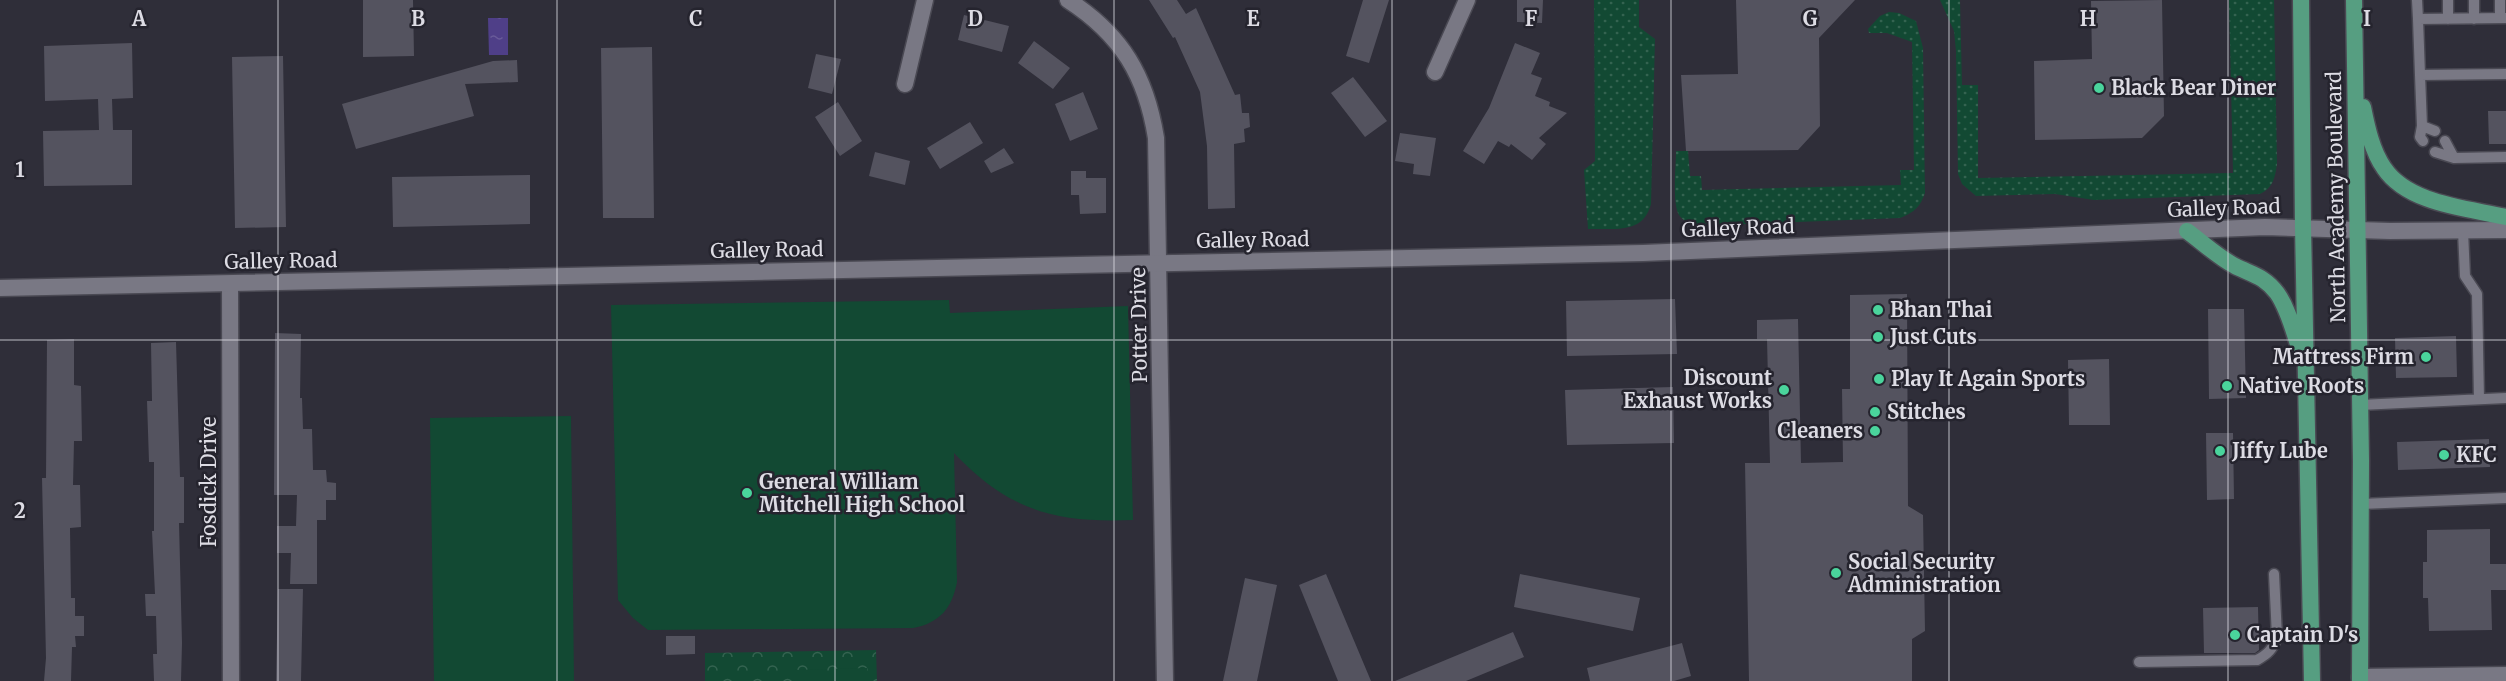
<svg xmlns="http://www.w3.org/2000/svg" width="2506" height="681" font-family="Merriweather,serif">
<defs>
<pattern id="grass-dots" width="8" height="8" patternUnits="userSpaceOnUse" patternTransform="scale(1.5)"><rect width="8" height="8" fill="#124933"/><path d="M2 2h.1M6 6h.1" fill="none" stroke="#346350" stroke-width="1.8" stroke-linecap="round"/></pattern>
<pattern id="forest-crowns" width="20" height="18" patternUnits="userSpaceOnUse" patternTransform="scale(1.5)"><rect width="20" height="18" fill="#124933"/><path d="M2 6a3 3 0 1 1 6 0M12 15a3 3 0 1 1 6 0" fill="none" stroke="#346350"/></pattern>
<pattern id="water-ripples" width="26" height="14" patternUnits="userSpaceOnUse" patternTransform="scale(1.5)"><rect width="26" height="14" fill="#4f3f88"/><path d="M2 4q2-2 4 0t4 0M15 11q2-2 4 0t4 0" fill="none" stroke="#685a99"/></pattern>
</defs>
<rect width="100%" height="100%" fill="#2f2e39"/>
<path fill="url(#grass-dots)" d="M1594,0H1639V27L1655,39L1651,204C1643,235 1614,228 1588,229L1584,170L1595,161Z
M1940,0H1960L1962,85H1978V178L2233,173L2229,0H2274L2277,164C2275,178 2273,188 2260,194L2094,200L2055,194L1976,196L1962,184L1958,174L1956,51L1954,31Z
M1889,12L1899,13L1916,21L1923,48L1925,193C1920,207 1915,212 1900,218L1695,226C1689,223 1683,221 1679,215C1672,204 1676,166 1676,151H1688L1690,176H1701L1702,190L1901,185L1900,170H1914L1912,42L1887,33H1869L1868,29L1880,16Z"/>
<path fill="url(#forest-crowns)" d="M876,650L877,681H705V653Z"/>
<path fill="#124933" d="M949,300L950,313L1128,306L1133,520C1055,523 1009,511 954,453L957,582C952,608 940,623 913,628L648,630L633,618L618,600L611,305Z
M571,416L574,681H434L430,418Z
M867,668V681H835V669Z
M827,669V681H795V670Z"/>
<path fill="url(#water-ripples)" d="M488,18H508V55H489Z"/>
<path fill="#54535f" d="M363,0H413L414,56L363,57Z
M1149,0H1177L1186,14L1196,8L1235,95L1240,94L1242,113H1249L1250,127L1244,129L1245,142L1234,144L1235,208L1208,209L1207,146L1200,92L1175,37L1173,38Z
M1363,0H1389L1369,63L1346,56Z
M1517,0H1543L1542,23L1517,22Z
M1736,0H1855L1819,38L1820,126L1798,150L1686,151L1681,75L1738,74Z
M2162,0L2164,116L2142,138L2035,140L2034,61L2092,59L2091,1Z
M964,15L1009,26L1002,52L958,40Z
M1034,41L1070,68L1053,89L1018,63Z
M132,43L133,98L112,99L113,130H132V185L44,186L43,131L99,130L98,99L45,101L44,46Z
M1515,43L1540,53L1531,74L1542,78L1535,96L1550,102L1549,106L1567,113L1539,138L1546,144L1532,160L1511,144L1509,147L1498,141L1484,164L1463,151L1489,108Z
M652,47L654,218H603L601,48Z
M816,54L841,59L832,94L808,88Z
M283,56L286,227L235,228L232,57Z
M517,60L518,82L465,84L474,116L356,149L342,104L493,61Z
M1353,77L1387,121L1365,137L1331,93Z
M1083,92L1098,129L1070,141L1055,104Z
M838,102L862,141L840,156L815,117Z
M2488,111H2506V144H2489Z
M970,122L983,143L940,169L927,148Z
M1400,133L1436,138L1430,176L1413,174L1414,164L1395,161Z
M1004,148L1014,163L991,173L984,161Z
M875,152L910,161L905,185L869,176Z
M1071,171H1086V178H1106V213L1080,214L1079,195H1071Z
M530,175V224L393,227L392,177Z
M1907,294L1908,506L1923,515L1925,631L1912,639V681H1749L1745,463H1770L1767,339H1757V320L1798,319L1801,463L1843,462L1842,389H1850V295Z
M1675,299L1677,354L1567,356L1566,301Z
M2208,309H2244L2246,398L2209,399Z
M275,333L301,334L300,398H302L303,429H312L313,470H326L327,482L336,483V500H326V520H317V584H290L291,553H277V526H296L297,495H274Z
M2456,336L2457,377L2396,378L2395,338Z
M74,339V385L81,386L82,441H74L73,485H80L81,527L70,528L71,598H75V616H84V636H75L76,647H72L71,681H44L46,658L42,478H46L47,340Z
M176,342L180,477H184V523H179L182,643L181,681H154L153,654H157L156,616H146L145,594H155L152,531H154V462H149L147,401H152L151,343Z
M2109,359L2110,425H2069L2068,360Z
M1673,387L1674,443L1567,445L1565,390Z
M2206,433H2233L2234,499L2207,500Z
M2489,439L2490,467L2398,470L2397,442Z
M2490,529V564H2506V590H2491L2492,630L2429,631L2428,598H2423V562H2427V530Z
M1326,574L1371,681H1338L1299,585Z
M1520,574L1640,598L1633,631L1514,607Z
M1245,578L1277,585L1257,681H1223Z
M278,589H303L301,681H276Z
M2258,607L2259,650L2255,653H2204L2203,608Z
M1513,632L1524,657L1466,681H1395Z
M666,636H695V654L666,655Z
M1682,643L1691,676L1674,681H1590L1587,668Z"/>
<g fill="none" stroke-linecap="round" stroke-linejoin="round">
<defs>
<path id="service" d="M2417,0L2418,19L2506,18
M2448,0V19
M2474,0V19
M2500,0V18
M2418,19L2420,75L2506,74
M2420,75L2422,126L2420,137L2423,141
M2422,126L2435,131
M2445,141L2454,158
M2435,152L2454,158L2506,157
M2463,231L2465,276L2477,294L2479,399
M2360,405L2506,398
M2361,504L2506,498
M2139,662L2257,660C2268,654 2273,649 2277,637L2274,574"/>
<path id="minor" d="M1068,0C1122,35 1146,76 1156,138L1165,681
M1435,72L1467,0
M905,84L925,0
M230,284L231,681
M2360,677L2506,675"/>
<path id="secondary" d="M0,288L1643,253L2265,227L2390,231L2506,230"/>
<path id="trunk" d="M2301,0L2303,227L2312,681
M2354,0L2361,461L2360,681
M2363,107C2367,127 2372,151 2384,168C2408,204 2467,208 2506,217
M2187,231C2202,242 2218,257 2235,266C2253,275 2264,276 2277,293C2289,310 2294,334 2301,353"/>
</defs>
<use href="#service" stroke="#4a4953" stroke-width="13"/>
<use href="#minor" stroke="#4a4953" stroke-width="19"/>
<use href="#secondary" stroke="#4a4953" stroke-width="19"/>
<use href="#trunk" stroke="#4a4953" stroke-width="19"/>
<use href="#service" stroke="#797884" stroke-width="10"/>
<use href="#minor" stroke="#797884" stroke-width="16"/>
<use href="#secondary" stroke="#797884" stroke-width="16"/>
<use href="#trunk" stroke="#569e81" stroke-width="16"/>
</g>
<path fill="none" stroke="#dddce4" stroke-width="1.5" stroke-opacity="0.55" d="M278,0V681M557,0V681M835,0V681M1114,0V681M1392,0V681M1671,0V681M1949,0V681M2228,0V681M0,340H2506"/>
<g fill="#4ad49c" stroke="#25242e" stroke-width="2">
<circle cx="2099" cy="88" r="6"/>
<circle cx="1878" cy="310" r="6"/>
<circle cx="1878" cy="337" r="6"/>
<circle cx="2426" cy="357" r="6"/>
<circle cx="1879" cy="379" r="6"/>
<circle cx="2227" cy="386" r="6"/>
<circle cx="1784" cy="390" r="6"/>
<circle cx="1875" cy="412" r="6"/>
<circle cx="1875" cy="431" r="6"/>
<circle cx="2220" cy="451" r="6"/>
<circle cx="2444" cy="455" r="6"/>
<circle cx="747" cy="493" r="6"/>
<circle cx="1836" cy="573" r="6"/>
<circle cx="2235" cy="635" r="6"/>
</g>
<g text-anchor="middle" stroke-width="5" stroke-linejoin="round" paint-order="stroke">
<g font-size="20" font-weight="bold" fill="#dddce4" stroke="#25242e" text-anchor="start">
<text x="2111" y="95">Black Bear Diner</text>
<text x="1890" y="317">Bhan Thai</text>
<text x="1890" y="344">Just Cuts</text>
<text x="2414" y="364" text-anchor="end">Mattress Firm</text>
<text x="1772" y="385" text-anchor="end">Discount<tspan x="1772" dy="23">Exhaust Works</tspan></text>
<text x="1891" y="386">Play It Again Sports</text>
<text x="2239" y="393">Native Roots</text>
<text x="1887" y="419">Stitches</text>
<text x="1863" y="438" text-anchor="end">Cleaners</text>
<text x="2232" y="458">Jiffy Lube</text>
<text x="2456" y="462">KFC</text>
<text x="759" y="489">General William<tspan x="759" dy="23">Mitchell High School</tspan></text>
<text x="1848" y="569">Social Security<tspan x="1848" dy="23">Administration</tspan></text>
<text x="2247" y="642">Captain D's</text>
</g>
<g font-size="20" fill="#dddce4" stroke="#25242e">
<text transform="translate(2336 197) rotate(-91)" y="7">North Academy Boulevard</text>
<text transform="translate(2224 208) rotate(-2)" y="7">Galley Road</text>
<text transform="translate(1738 228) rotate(-2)" y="7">Galley Road</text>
<text transform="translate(1253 240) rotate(-1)" y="7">Galley Road</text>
<text transform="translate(767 250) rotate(-1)" y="7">Galley Road</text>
<text transform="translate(281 261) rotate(-1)" y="7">Galley Road</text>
<text transform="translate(1139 325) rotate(-91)" y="7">Potter Drive</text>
<text transform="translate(209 482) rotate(-90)" y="7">Fosdick Drive</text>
</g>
</g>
<g font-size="20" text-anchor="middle" font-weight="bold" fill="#dddce4" stroke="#25242e" stroke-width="5" stroke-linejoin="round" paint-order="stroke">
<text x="139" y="26">A</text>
<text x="418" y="26">B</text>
<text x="696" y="26">C</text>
<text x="975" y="26">D</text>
<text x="1253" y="26">E</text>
<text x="1531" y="26">F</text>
<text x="1810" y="26">G</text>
<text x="2088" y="26">H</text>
<text x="2367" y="26">I</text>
<text x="20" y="177">1</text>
<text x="20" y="518">2</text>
</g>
</svg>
